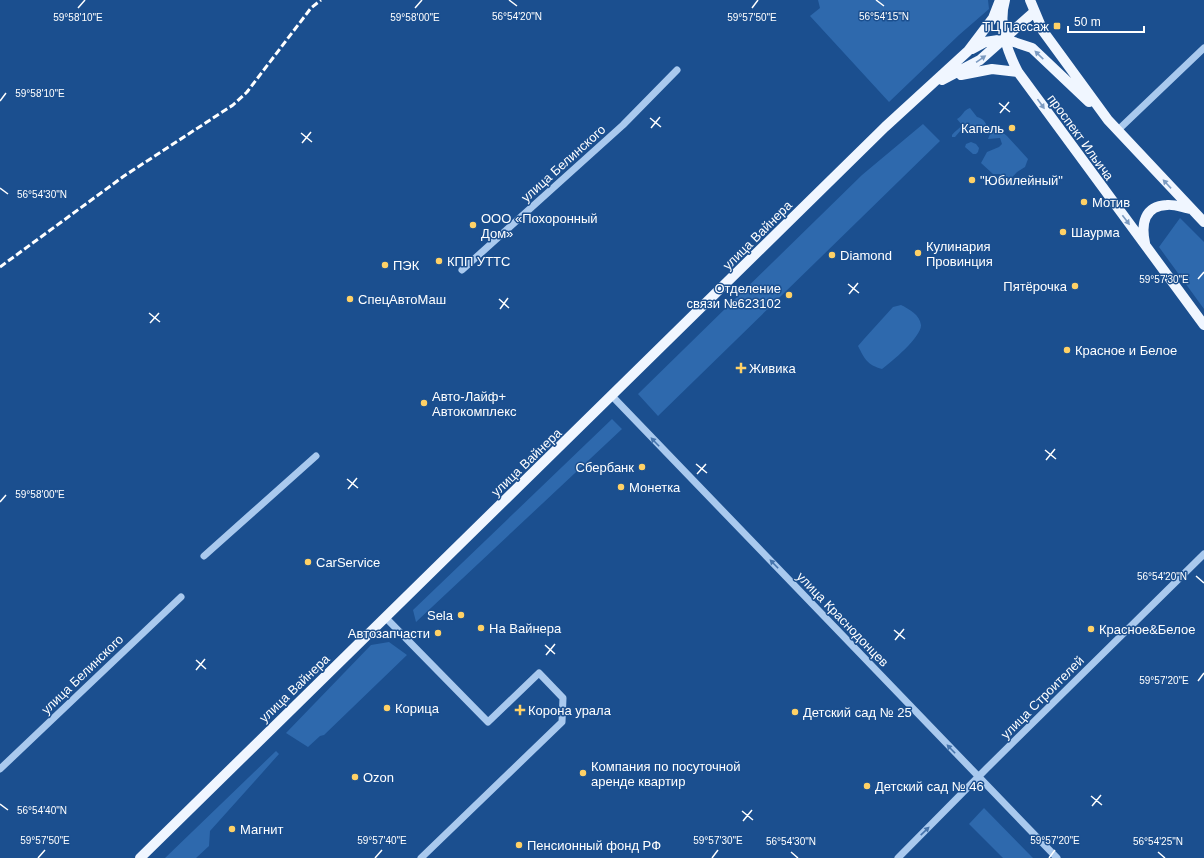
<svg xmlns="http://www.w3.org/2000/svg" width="1204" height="858" font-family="Helvetica,sans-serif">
<rect width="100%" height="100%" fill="#1b4f8f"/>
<path fill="#2e69ad" d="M818,0H988L989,9L959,35L889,102L810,16L820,8Z
M970,108L977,117C982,118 985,121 987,126L977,127L970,133L965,130H961L955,137H952V135C955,131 959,129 962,125L957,119C963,116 963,110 970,108Z
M923,124L940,141L658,416L638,394L862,175Z
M996,127L1007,136L1028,159L1025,167L1017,172L1005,185L1000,184L1001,180L1000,174H993L981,163L987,152L999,147L1002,144L1000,138L988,139L992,129Z
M971,142L976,144L979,148L978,152L976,154H973L965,147L966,144Z
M1180,218L1204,242V309L1159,247Z
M901,305C909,309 920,315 921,325C922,336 892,362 882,369C868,365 865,360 858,346L864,339L893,307Z
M612,419L622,429L416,622L413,610Z
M389,642L407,655L324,735L320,736L308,747L286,733L371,645Z
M276,751L279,754L210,831L209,846L196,858H165Z
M984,808L1033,858H1003L969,824Z"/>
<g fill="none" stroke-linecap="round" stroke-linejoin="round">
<path stroke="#a9c9ee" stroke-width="7" d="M1117,131L1204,48
M462,270L623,125L677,70
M612,396L1057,858
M204,556L316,456
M385,617L488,722L539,673L563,698L562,722L421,858
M0,769L181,597
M898,858L987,768L1204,554"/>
<path stroke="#f0f6ff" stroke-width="10" d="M1005,0C998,24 1007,51 1018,72L1204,325
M1030,0L1043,31L1108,120L1204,222
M972,49L985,42L1005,39L1032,48L1089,102
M961,75L992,69L1018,72
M942,80L980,60L1034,12
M1145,243C1141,224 1144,206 1167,205C1174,204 1184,208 1191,209
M140,858L885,127L968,51L993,18L1000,0"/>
<path stroke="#fff" stroke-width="3" stroke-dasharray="7 3" stroke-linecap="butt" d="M0,267L124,176L233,105L247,92L311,8L321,0"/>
</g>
<defs><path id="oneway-solid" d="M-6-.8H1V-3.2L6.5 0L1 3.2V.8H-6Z"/></defs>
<g fill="#7b9ac1">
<use href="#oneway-solid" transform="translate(1039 55) rotate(-136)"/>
<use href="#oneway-solid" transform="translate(981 59) rotate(-35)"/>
<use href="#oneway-solid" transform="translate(1041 104) rotate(54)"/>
<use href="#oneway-solid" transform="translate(1167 184) rotate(-133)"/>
<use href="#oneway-solid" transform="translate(1126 220) rotate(53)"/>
</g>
<g fill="#4674ac">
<use href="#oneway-solid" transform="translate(655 442) rotate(-134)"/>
<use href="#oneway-solid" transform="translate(774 564) rotate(-134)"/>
<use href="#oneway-solid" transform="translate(951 749) rotate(-134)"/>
<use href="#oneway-solid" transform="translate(925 831) rotate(-44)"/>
</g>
<path fill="none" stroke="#fff" stroke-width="1.5" d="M509,0L517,6M876,0L884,6M78,8L85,0M415,8L422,0M752,8L758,0M0,101L6,93M999,103L1010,112M1000,113L1009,102M650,118L661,127M651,128L660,117M301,133L312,142M302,143L311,132M0,188L8,194M1198,279L1204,272M848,284L859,293M849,294L858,283M499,299L509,308M500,309L508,298M149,313L160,322M150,323L159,313M1045,450L1056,459M1046,460L1055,449M696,464L707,473M697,474L706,464M347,479L358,488M348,489L357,478M0,502L6,495M1196,576L1204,583M894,630L905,639M895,640L904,629M545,645L555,654M546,655L555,644M196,660L206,669M196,670L205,659M1198,681L1204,673M1091,796L1102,805M0,804L8,810M1092,806L1101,795M742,811L753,820M743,821L752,810M791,852L798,858M1158,852L1165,858M38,858L45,850M375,858L382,850M712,858L718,850M1049,858L1055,850"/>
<g fill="#ffd166" stroke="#1b4f8f" stroke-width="1.5">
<rect x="1053" y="22" width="8" height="8" rx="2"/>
<circle cx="1012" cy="128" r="4"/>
<circle cx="972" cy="180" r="4"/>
<circle cx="1084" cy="202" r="4"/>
<circle cx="473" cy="225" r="4"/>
<circle cx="1063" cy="232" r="4"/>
<circle cx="918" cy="253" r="4"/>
<circle cx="832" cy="255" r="4"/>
<circle cx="439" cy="261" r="4"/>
<circle cx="385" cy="265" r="4"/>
<circle cx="1075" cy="286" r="4"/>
<circle cx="789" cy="295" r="4"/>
<circle cx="350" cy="299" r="4"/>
<circle cx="1067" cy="350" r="4"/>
<path d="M739 362h4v4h4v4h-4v4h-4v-4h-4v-4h4z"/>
<circle cx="424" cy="403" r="4"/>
<circle cx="642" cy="467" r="4"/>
<circle cx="621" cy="487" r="4"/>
<circle cx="308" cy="562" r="4"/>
<circle cx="461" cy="615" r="4"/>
<circle cx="481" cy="628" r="4"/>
<circle cx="1091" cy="629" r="4"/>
<circle cx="438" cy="633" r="4"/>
<circle cx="387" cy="708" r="4"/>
<path d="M518 704h4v4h4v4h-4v4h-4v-4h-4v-4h4z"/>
<circle cx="795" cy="712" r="4"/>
<circle cx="583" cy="773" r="4"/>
<circle cx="355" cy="777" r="4"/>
<circle cx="867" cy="786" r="4"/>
<circle cx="232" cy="829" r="4"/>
<circle cx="519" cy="845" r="4"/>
</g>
<g text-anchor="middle" stroke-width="3" stroke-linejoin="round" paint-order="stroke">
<g font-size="13" fill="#fff" stroke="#1b4f8f" text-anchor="start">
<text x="1049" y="31" text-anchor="end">ТЦ Пассаж</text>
<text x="1004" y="133" text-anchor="end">Капель</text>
<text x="980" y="185">"Юбилейный"</text>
<text x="1092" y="207">Мотив</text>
<text x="481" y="223">ООО «Похоронный<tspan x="481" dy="15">Дом»</tspan></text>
<text x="1071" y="237">Шаурма</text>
<text x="926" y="251">Кулинария<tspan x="926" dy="15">Провинция</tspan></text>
<text x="840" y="260">Diamond</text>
<text x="447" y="266">КПП УТТС</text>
<text x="393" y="270">ПЭК</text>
<text x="1067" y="291" text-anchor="end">Пятёрочка</text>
<text x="781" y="293" text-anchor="end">Отделение<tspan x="781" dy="15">связи №623102</tspan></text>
<text x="358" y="304">СпецАвтоМаш</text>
<text x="1075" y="355">Красное и Белое</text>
<text x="749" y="373">Живика</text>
<text x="432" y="401">Авто-Лайф+<tspan x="432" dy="15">Автокомплекс</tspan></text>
<text x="634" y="472" text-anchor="end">Сбербанк</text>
<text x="629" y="492">Монетка</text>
<text x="316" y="567">CarService</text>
<text x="453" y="620" text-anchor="end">Sela</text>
<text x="489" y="633">На Вайнера</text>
<text x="1099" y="634">Красное&amp;Белое</text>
<text x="430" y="638" text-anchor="end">Автозапчасти</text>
<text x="395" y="713">Корица</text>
<text x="528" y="715">Корона урала</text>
<text x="803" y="717">Детский сад № 25</text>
<text x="591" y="771">Компания по посуточной<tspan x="591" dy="15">аренде квартир</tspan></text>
<text x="363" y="782">Ozon</text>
<text x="875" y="791">Детский сад № 46</text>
<text x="240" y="834">Магнит</text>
<text x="527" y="850">Пенсионный фонд РФ</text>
</g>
<g font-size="13" fill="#fff" stroke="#1b4f8f">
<text transform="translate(1081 137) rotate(54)" y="5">проспект Ильича</text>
<text transform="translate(563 163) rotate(-42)" y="5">улица Белинского</text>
<text transform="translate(757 235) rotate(-45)" y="5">улица Вайнера</text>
<text transform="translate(526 462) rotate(-44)" y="5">улица Вайнера</text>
<text transform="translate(843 619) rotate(46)" y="5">улица Краснодонцев</text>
<text transform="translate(82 674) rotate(-44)" y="5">улица Белинского</text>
<text transform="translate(294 688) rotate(-44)" y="5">улица Вайнера</text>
<text transform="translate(1042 697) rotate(-45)" y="5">улица Строителей</text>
</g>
</g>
<g font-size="10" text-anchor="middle" fill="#fff" stroke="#1b4f8f" stroke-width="3" stroke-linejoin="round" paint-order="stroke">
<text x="517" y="20">56°54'20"N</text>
<text x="884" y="20">56°54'15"N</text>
<text x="78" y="21">59°58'10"E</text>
<text x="415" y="21">59°58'00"E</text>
<text x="752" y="21">59°57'50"E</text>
<text x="40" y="97">59°58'10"E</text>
<text x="42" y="198">56°54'30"N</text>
<text x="1164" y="283">59°57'30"E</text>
<text x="40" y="498">59°58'00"E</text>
<text x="1162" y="580">56°54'20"N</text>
<text x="1164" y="684">59°57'20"E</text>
<text x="42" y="814">56°54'40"N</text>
<text x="45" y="844">59°57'50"E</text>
<text x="382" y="844">59°57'40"E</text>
<text x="718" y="844">59°57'30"E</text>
<text x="1055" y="844">59°57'20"E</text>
<text x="791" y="845">56°54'30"N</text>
<text x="1158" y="845">56°54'25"N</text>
</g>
<path d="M1068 26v6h76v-6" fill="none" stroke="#ffffff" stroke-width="2"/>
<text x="1074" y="26" font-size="12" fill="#ffffff" stroke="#1b4f8f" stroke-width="3" paint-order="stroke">50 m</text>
</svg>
